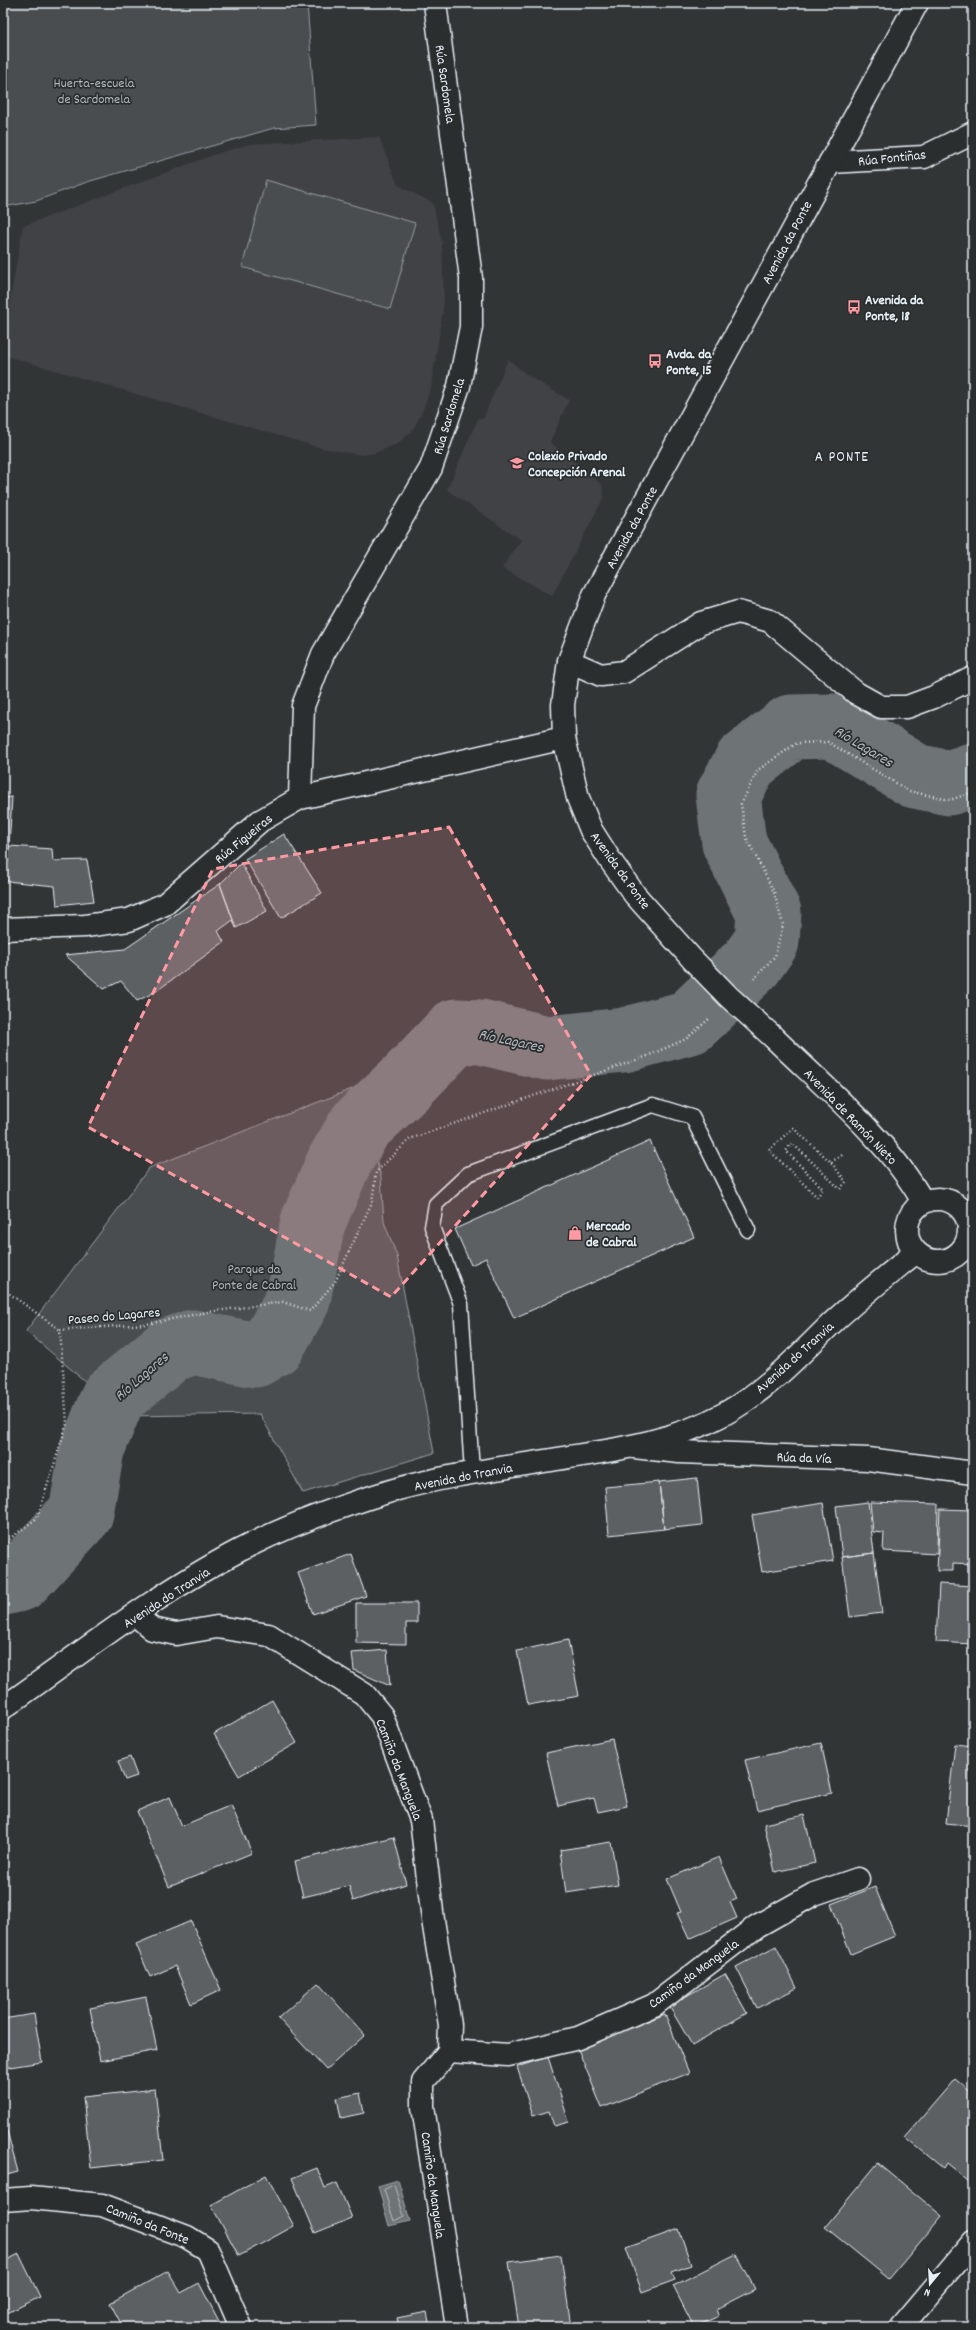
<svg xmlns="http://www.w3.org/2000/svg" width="976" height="2330" font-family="Dekko,sans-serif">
<rect width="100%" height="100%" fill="#323536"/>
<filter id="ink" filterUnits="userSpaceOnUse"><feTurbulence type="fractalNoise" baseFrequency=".025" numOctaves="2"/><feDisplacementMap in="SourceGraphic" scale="8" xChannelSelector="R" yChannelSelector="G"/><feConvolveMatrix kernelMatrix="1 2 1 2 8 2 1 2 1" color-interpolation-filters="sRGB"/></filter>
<g filter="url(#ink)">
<path fill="#3f4244" d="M379,137L398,185L433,203L442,242L444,303L431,388L421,415L412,431L397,444L375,453L361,455L321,448L6,356L11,294L23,226L213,155L250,144Z
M508,359L527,375L569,400L550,442L602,485L604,497L552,596L502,568L521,540L447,490L478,418L483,419Z"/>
<path fill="#494d4f" stroke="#989fa4" d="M3,3H307L316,125L274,128L87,182L36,201L3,207Z
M266,180L415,223L390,309L242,267Z
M357,1087L381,1177L384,1222L397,1256L434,1453L303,1493L260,1414L126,1416L26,1331L149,1168Z"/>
<path fill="#6e7376" stroke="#9fa5aa" d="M398,2180L410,2221L389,2226L378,2186Z"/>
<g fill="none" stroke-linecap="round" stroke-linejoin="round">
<path stroke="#b7bfc4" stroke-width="1" d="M394,2185L404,2216L394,2221L384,2190Z"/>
<path stroke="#6e7376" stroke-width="65" d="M3,1583L20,1579L81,1513L92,1449L113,1397L170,1350L193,1342L255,1355L273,1344L298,1300L313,1222L339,1162L360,1126L408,1081L456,1031L481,1032L547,1048L624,1040L690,1022L751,964L767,941L769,913L734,843L728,795L746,762L791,727L833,726L915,776L949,783L973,775"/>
</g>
<path fill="#5c6063" stroke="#e8f1f8" d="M12,797L9,846L6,881H3V798Z
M284,834L322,893L281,918L245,859Z
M9,846L52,849L53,861L87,860L94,901L57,905L55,886L6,881Z
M241,863L267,911L236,928L220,884Z
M220,884L233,920L218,931L224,942L155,992L137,1001L121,981L104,989L65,955L125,949Z
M650,1141L694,1237L514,1318L486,1258L471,1265L455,1229Z
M697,1478L702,1525L664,1529L659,1482Z
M659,1482L664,1529L609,1535L605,1487Z
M868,1502L874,1553L842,1557L836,1506Z
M870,1502L938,1504L937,1554L883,1551L884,1533L873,1532Z
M823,1503L833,1561L762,1572L752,1515Z
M940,1509L973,1510V1564L953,1563V1571H937Z
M874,1553L882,1613L850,1617L842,1557Z
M351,1554L366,1596L313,1614L298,1573Z
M939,1584L973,1586V1644L936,1642Z
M356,1603H417V1623H406V1644L356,1643Z
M568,1640L579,1696L528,1705L517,1651Z
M387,1650L390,1686L354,1670L352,1653Z
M272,1700L297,1743L239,1776L214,1734Z
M612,1739L627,1806L598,1812L594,1798L558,1806L546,1753Z
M821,1743L832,1793L757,1810L745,1760Z
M955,1744L973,1746V1826L946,1823Z
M130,1757L137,1776L125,1780L118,1761Z
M170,1797L182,1826L231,1805L252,1853L169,1887L137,1811Z
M804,1815L815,1863L775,1872L764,1824Z
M394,1837L406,1884L353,1901L349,1886L303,1897L295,1861Z
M611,1842L618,1885L566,1893L560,1850Z
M719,1857L737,1899L730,1902L737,1918L689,1939L677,1913L681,1912L667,1879Z
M875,1887L895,1936L851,1954L831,1904Z
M191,1921L221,1990L191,2004L175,1966L150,1977L136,1944Z
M776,1946L797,1988L757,2008L736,1967Z
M725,1974L747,2013L692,2045L669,2006Z
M318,1983L365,2035L326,2070L278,2018Z
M146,1997L157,2050L100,2061L90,2008Z
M34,2014L42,2062L3,2068V2019Z
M665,2014L689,2073L602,2108L578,2049Z
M548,2057L569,2122L554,2126L549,2111L533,2116L517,2067Z
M955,2079L973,2094V2175L968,2181L946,2163L943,2168L905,2137Z
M155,2089L163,2160L91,2168L83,2097Z
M360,2093L364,2113L341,2118L337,2098Z
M3,2116L18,2172L3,2176Z
M878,2163L942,2216L889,2279L825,2227Z
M317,2168L325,2188L337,2183L352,2218L315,2233L292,2178Z
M266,2175L294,2226L239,2256L211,2205Z
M679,2229L691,2265L672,2272L675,2280L642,2292L626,2248Z
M19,2254L40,2297L3,2315V2262Z
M736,2254L755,2289L716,2309L719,2316L694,2327L673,2286Z
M561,2255L571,2327H519L509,2262Z
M168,2271L181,2293L199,2283L221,2325L216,2327H123L110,2303Z
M427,2312L430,2327H399L397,2318Z"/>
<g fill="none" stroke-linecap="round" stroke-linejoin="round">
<defs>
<path id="service" d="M472,1472L461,1304L432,1227L436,1204L468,1174L653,1105L692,1117L748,1230"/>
<path id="minor" d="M830,162L924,157L973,133
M569,661L601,675L624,672L701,623L738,612L770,621L856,693L881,707H907L934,697L973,678
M300,798L303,706L323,654L431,468L459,386L471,327V278L435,3
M3,929L85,926L129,920L165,904L260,821L300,798L564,738
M634,1447L679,1452L868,1459L973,1473
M136,1615L152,1629L176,1634L217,1627L269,1635L364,1694L382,1716L421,1820L433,1920L450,2025L449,2051L423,2082V2107L457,2327
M449,2051L508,2055L578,2038L654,2005L757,1926L814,1894L858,1879
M3,2200L31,2198L102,2205L187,2237L208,2250L241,2327
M901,2327L973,2242"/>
<path id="secondary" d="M693,960L635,895L610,860L591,830L578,798L564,738L563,705L569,661L594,595L917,3
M772,1036C823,1086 888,1139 923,1202
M907 1230a31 31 0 1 1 62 0a31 31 0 1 1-62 0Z
M3,1708C83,1652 161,1590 248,1546C294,1523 344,1505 394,1490C451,1474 511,1467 569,1457C623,1449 676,1440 724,1414C766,1391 798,1356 832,1323C859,1298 888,1275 916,1252"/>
</defs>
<use href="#service" stroke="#e8f1f8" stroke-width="17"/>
<use href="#minor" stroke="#e8f1f8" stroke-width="25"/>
<use href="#secondary" stroke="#e8f1f8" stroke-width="25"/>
<path stroke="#e8f1f8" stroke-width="2.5" stroke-dasharray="1 3" stroke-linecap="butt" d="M754,979L775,956L783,925L774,892L746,837L741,804L758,770L797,743L828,742L909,791L950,800L973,792
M793,1128L831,1162L846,1182L840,1189L792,1143L786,1151L823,1189L817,1197L769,1150Z
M831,1162L844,1154
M3,1289L60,1330
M3,1544L37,1518L67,1424L60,1330L146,1324L208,1312L283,1302L310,1311L335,1282L372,1202L376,1172L410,1139L645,1057L686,1039L709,1019"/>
<use href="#service" stroke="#2a2d2e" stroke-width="14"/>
<use href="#minor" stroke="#2a2d2e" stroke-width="22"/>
<use href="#secondary" stroke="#2a2d2e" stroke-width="22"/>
<defs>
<path id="secondary-bridge" d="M693,960L729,997L772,1036"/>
</defs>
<use href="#secondary-bridge" stroke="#e8f1f8" stroke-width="25" stroke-linecap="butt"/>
<use href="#secondary-bridge" stroke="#2a2d2e" stroke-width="22"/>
</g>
</g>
<path fill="#ff9aa2" fill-opacity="0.2" stroke="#ff9aa2" stroke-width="3" stroke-dasharray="8 5" stroke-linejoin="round" d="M449,827L591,1075L391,1297L88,1127L213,869Z"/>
<defs>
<symbol id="bus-bare" viewBox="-9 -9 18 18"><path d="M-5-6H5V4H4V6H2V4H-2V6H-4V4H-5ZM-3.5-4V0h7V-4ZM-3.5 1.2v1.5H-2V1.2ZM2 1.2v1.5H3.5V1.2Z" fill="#ff9aa2" stroke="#2a2d2e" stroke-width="2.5" paint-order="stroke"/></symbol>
<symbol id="school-bare" viewBox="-9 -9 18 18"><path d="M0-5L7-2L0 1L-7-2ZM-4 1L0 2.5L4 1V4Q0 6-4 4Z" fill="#ff9aa2" stroke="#2a2d2e" stroke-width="2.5" paint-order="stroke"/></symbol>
<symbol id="shop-bare" viewBox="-9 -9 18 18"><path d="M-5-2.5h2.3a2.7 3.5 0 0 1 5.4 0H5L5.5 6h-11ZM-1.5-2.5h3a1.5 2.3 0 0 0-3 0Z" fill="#ff9aa2" stroke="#2a2d2e" stroke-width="2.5" paint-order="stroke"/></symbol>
</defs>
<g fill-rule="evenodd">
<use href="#bus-bare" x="844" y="297" width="20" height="20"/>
<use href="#bus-bare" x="645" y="351" width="20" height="20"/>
<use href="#school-bare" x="507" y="453" width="20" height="20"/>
<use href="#shop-bare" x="565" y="1223" width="20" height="20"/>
</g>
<g text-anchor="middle" stroke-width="3.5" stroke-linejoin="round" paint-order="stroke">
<g font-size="14" fill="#b0b8bd" stroke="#2a2d2e">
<text x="94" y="87">Huerta-escuela<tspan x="94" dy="16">de Sardomela</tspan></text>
<text x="254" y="1273">Parque da<tspan x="254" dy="16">Ponte de Cabral</tspan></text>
</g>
<g font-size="14" fill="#e8f1f8" stroke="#2a2d2e">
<text transform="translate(446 84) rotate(82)" y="5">Rúa Sardomela</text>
<text transform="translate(892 157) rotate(-6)" y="5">Rúa Fontiñas</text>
<text transform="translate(786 242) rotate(-62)" y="5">Avenida da Ponte</text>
<text transform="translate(448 416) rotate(-73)" y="5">Rúa Sardomela</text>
<text transform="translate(631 527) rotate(-61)" y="5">Avenida da Ponte</text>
<text transform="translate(243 838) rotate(-39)" y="5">Rúa Figueiras</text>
<text transform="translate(621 870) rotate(54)" y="5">Avenida da Ponte</text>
<text transform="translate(851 1116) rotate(46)" y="5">Avenida de Ramón Nieto</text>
<text transform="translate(114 1315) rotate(-5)" y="5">Paseo do Lagares</text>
<text transform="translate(794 1357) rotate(-42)" y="5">Avenida do Tranvia</text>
<text transform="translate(804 1457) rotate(2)" y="5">Rúa da Vía</text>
<text transform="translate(463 1476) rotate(-11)" y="5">Avenida do Tranvia</text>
<text transform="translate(166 1597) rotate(-33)" y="5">Avenida do Tranvia</text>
<text transform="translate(400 1769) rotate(69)" y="5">Camiño da Manguela</text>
<text transform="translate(693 1973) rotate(-36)" y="5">Camiño da Manguela</text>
<text transform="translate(434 2185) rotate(82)" y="5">Camiño da Manguela</text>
<text transform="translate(148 2223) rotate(22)" y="5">Camiño da Fonte</text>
</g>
<g font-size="14" font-weight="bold" fill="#e8f1f8" stroke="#2a2d2e" text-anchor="start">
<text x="865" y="304">Avenida da<tspan x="865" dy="16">Ponte, 18</tspan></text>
<text x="666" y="358">Avda. da<tspan x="666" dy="16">Ponte, 15</tspan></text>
<text x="528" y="460">Colexio Privado<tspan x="528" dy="16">Concepción Arenal</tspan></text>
<text x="586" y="1230">Mercado<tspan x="586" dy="16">de Cabral</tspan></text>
</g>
<g font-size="15" letter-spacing="1" fill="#e8f1f8" stroke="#2a2d2e">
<text x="842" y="461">A PONTE</text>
</g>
<g font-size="15" font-style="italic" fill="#b1b8be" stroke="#2a2d2e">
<text transform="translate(864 746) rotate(31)" y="5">Río Lagares</text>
<text transform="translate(511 1040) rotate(12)" y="5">Río Lagares</text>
<text transform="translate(141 1376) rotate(-41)" y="5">Río Lagares</text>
</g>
</g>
<rect width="976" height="2330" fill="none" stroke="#2a2d2e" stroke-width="16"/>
<rect x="8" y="8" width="960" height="2314" fill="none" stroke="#e8f1f8" stroke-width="1.5" filter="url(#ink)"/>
<g transform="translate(930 2284) rotate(198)" stroke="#2a2d2e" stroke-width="3" paint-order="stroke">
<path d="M0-3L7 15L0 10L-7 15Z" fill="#e8f1f8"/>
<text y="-6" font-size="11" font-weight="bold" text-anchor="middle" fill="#e8f1f8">N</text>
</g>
</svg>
